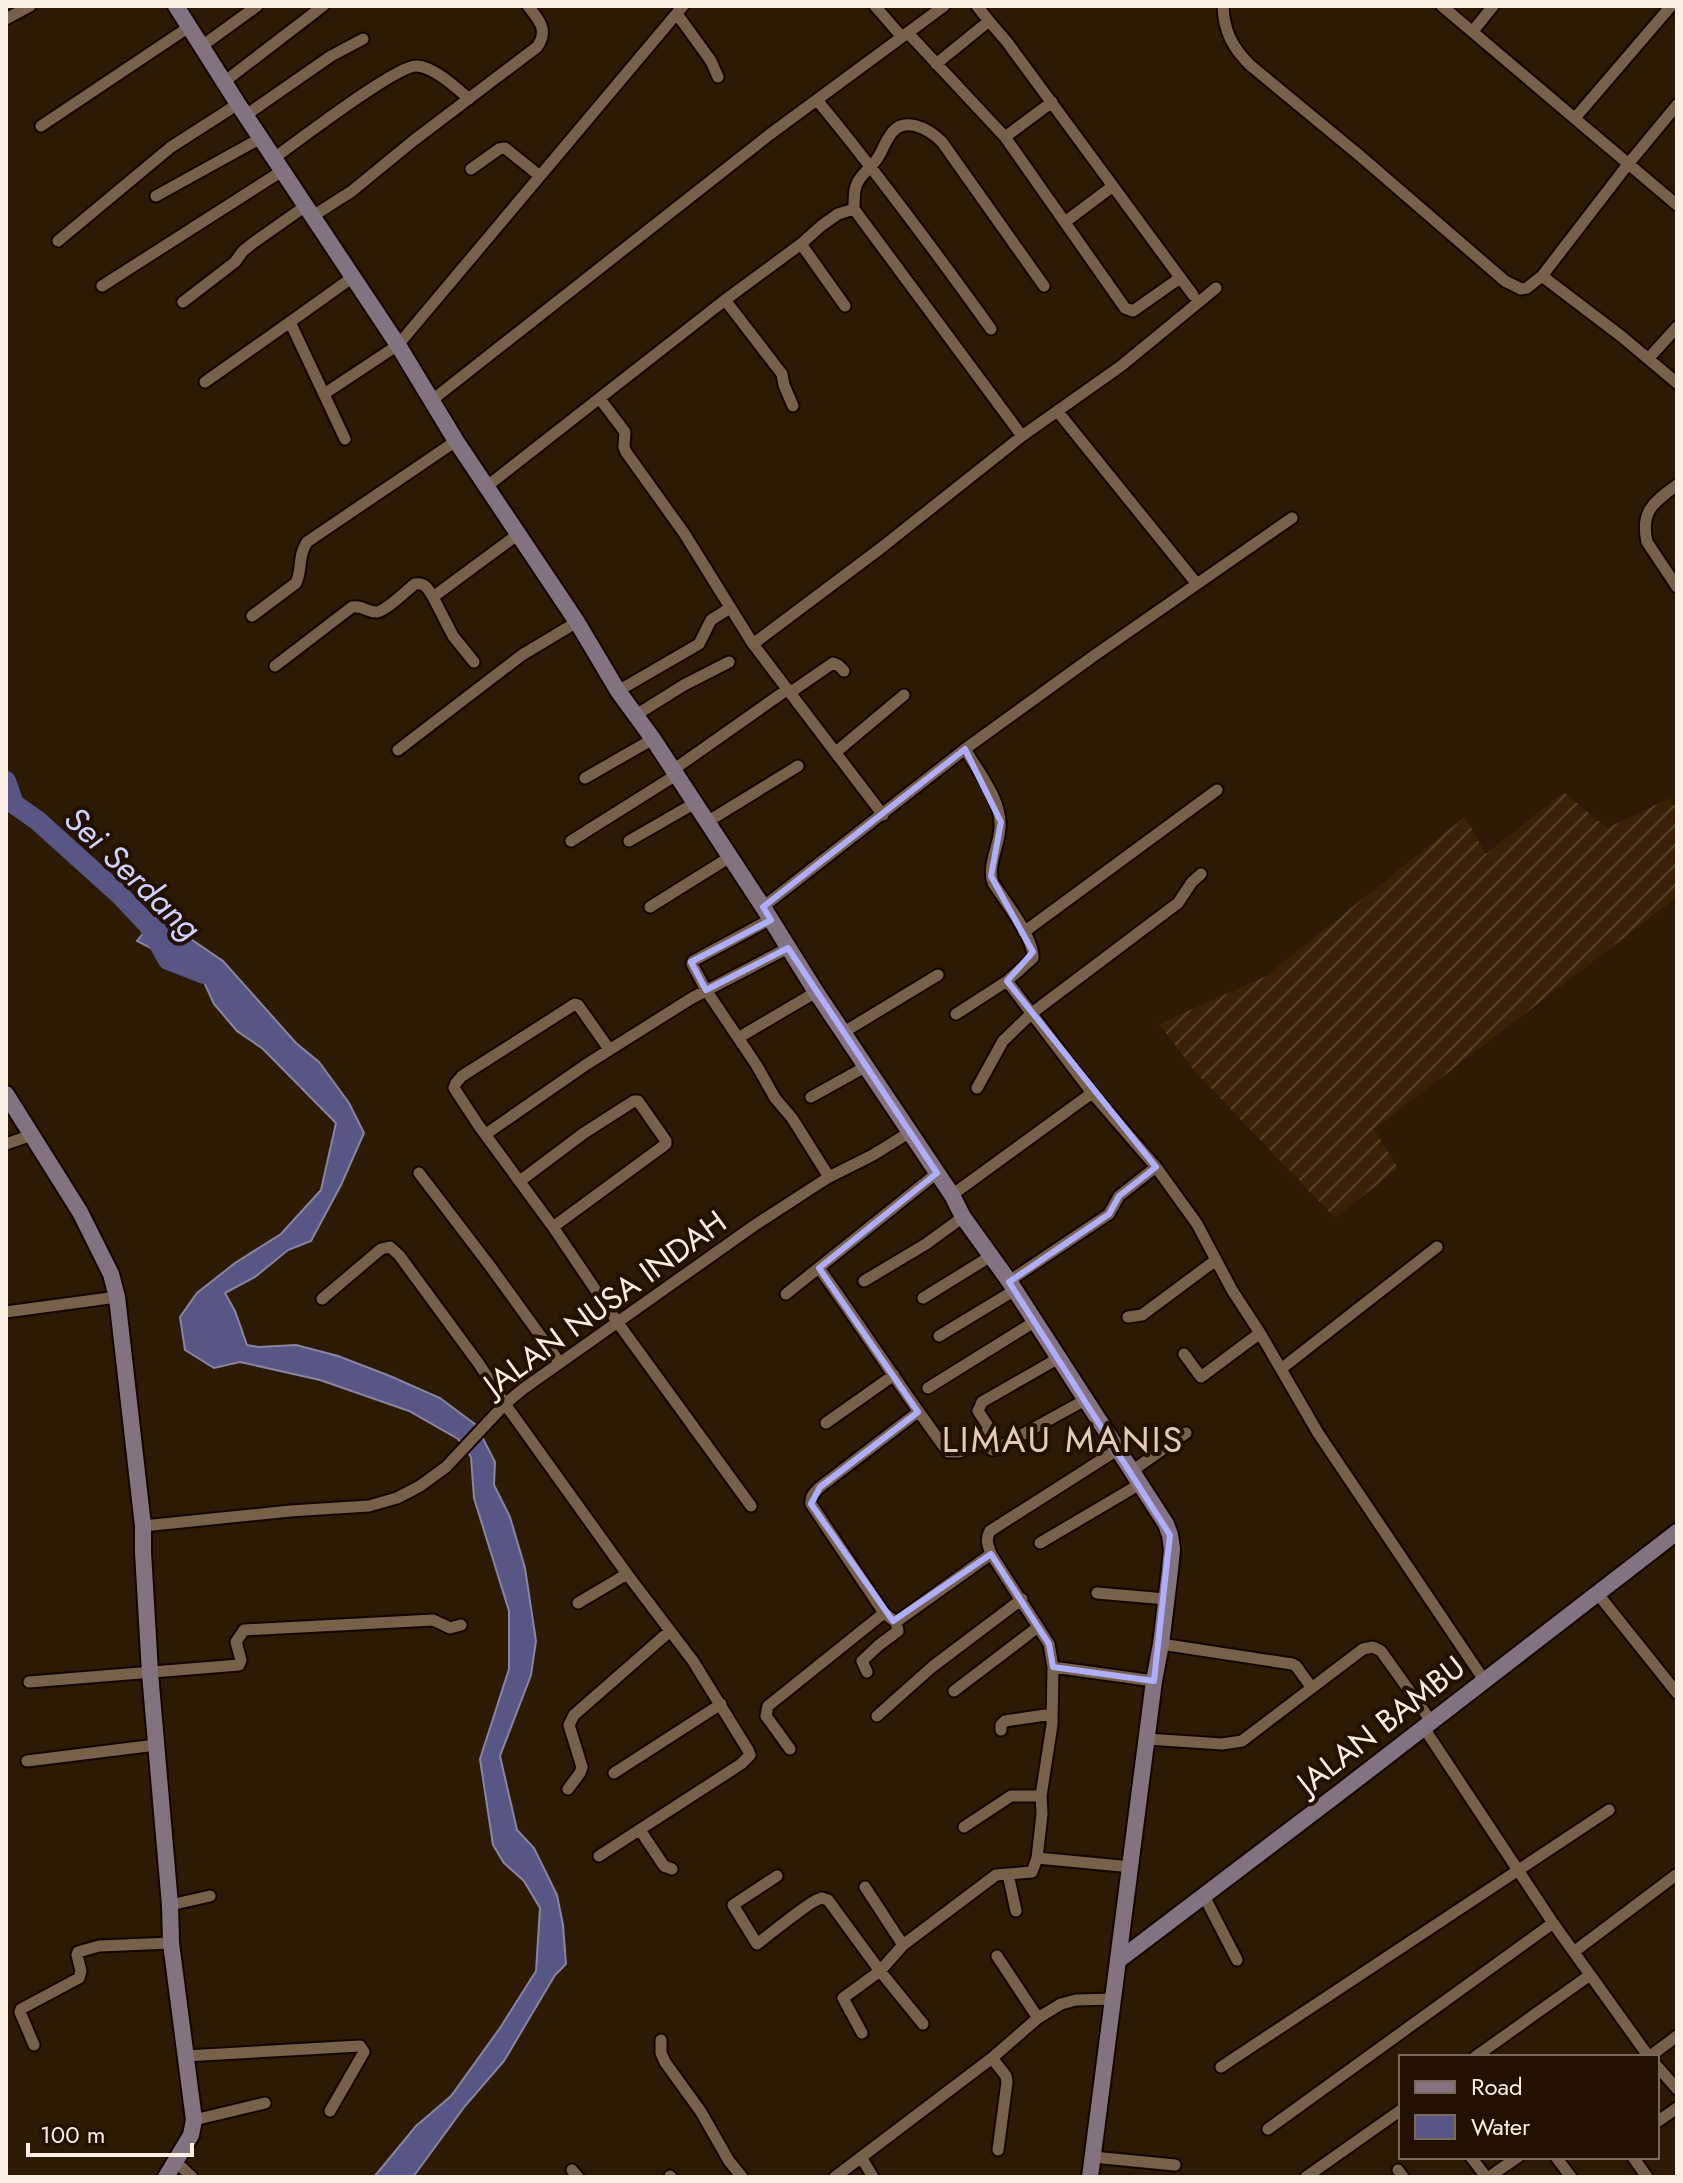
<svg xmlns="http://www.w3.org/2000/svg" width="1683" height="2183" font-family="Jost,sans-serif">
<defs>
<pattern id="industrial-furrows" width="10" height="10" patternUnits="userSpaceOnUse" patternTransform="scale(2)"><rect width="10" height="10" fill="#392106"/><path d="M-1 1l2-2M0 10L10 0M9 11l2-2" fill="none" stroke="#57422a"/></pattern>
</defs>
<rect width="100%" height="100%" fill="#2c1a05"/>
<path fill="url(#industrial-furrows)" d="M1564,792L1607,828L1670,798L1677,809V897L1374,1129L1398,1168L1335,1218L1196,1073L1159,1024L1266,976L1465,817L1486,854Z"/>
<path fill="#575685" stroke="#8884a1" stroke-width="2" d="M157,916L223,961L296,1043L319,1062L349,1103L364,1133L341,1185L311,1241L288,1250L255,1277L225,1293L235,1311L247,1345L259,1347L296,1345L338,1356L390,1376L440,1398L476,1425L495,1462L494,1485L510,1517L525,1568L536,1641L531,1675L500,1756L517,1830L534,1848L557,1895L563,1925L566,1964L555,1975L504,2061L465,2106L413,2177H374L416,2126L451,2096L500,2028L536,1971L540,1908L524,1881L504,1863L493,1845L480,1759L509,1669V1611L474,1498L471,1457L458,1439L409,1411L320,1380L240,1362L214,1368L185,1350L180,1317L197,1293L235,1263L281,1234L321,1190L336,1123L263,1049L237,1031L214,1004L203,980L172,959L137,941Z"/>
<g fill="none" stroke-linecap="round" stroke-linejoin="round">
<path stroke="#575685" stroke-width="20" d="M6,781L14,804L38,821L120,895L149,926L168,960L204,974"/>
<defs>
<path id="street" d="M875,6L902,37
M977,6L989,21
M1223,6C1224,31 1232,47 1250,65L1359,155L1505,281L1521,289L1527,288L1542,276L1629,163L1677,105
M1442,6L1677,205
M677,14L711,61L718,77
M6,19L30,6
M1473,31L1493,6
M908,33L1005,137L1125,308L1133,311L1180,278
M202,46L257,6
M936,64L989,21L1007,42L1193,295
M224,82L323,6
M817,100C878,174 935,251 991,329
M246,115L331,56L363,39
M1575,118L1671,6
M41,126L189,27
M1005,137L1052,102
M274,158C297,142 395,66 416,66C433,66 457,88 469,99
M471,169L499,149L505,148L540,176
M156,196L261,138
M854,209C854,203 854,196 855,190C857,177 870,169 877,159C882,152 884,144 889,137C902,114 928,128 942,142L1044,286
M313,216L352,191L413,141L537,47C549,30 539,20 528,6
M1065,222L1113,186
M58,241L171,147L238,104
M801,244L845,306
M1542,276L1621,336L1677,383
M102,286L282,171
M725,300L782,374L784,385L793,406
M183,302L235,262L243,251L253,243L307,205
M1648,359L1677,327
M205,382L290,322
M324,394L398,345L683,6
M600,399L625,432L624,447L626,452L684,533L753,644L883,815
M431,401L769,135L944,6
M345,439L290,322L353,277
M1677,485C1654,502 1640,511 1647,542L1677,587
M486,487L725,300L801,244L821,226L838,214L854,209L1022,436
M1197,584L1292,518
M252,616L296,583C303,568 297,558 307,542L456,441
M753,644L881,548L1022,436L1121,366L1216,288
M474,662L453,636L433,597L517,535
M275,666L352,607C363,605 368,613 377,612C386,611 407,590 415,584C425,582 428,589 433,597
M618,691L699,644L711,620L730,608
M791,692L833,663L838,665L844,671
M636,715L684,685L729,662
M965,749C979,773 1002,800 1000,828C999,846 987,866 993,883C1005,901 1034,938 1033,958L1007,981
M398,750L522,655L577,622
M836,752L904,695
M673,770L788,689
M585,778L653,739
M707,822L798,766
M571,841L676,775
M629,841L695,803
M650,907L730,857
M763,907L965,749L1095,655L1197,584L1058,412
M771,919L693,961L692,964L706,990L757,1066L775,1098L792,1118L829,1177
M1024,932L1217,790
M956,1014L1007,981L1092,1093L1156,1167
M844,1032L938,975
M738,1038L816,992
M609,1049L578,1005L575,1004L462,1076L456,1083L454,1088L479,1126L553,1227L618,1323L751,1506
M977,1088L1003,1041L1032,1013L1178,903L1192,882L1201,874
M811,1097L865,1067
M486,1134L587,1064L692,998L788,948
M6,1144L32,1135
M419,1173L490,1266L560,1363
M520,1181L584,1133L634,1101H638L666,1141V1144L553,1227
M952,1195L1092,1093
M819,1268C863,1329 903,1392 948,1452H960L987,1436L988,1426L978,1411L982,1402L1057,1359
M864,1281L926,1244L963,1217
M1009,1281L1109,1214L1119,1196L1156,1167L1197,1224L1232,1290L1260,1333L1318,1433L1484,1680
M786,1294L937,1173
M923,1298L991,1256
M322,1299L381,1249L390,1247L399,1255L479,1364L505,1404L627,1574L693,1661L748,1750L750,1755L741,1764L599,1856
M6,1312L117,1297
M1128,1317L1142,1315L1216,1260
M939,1336L1015,1290
M1184,1354L1201,1377L1260,1333
M1281,1369L1437,1247
M928,1388L1034,1322
M826,1423L894,1375
M977,1442L993,1450L996,1449L1085,1400
M1132,1471L1186,1433
M143,1526L290,1511L369,1506L397,1498L420,1486L446,1467L505,1404L523,1389L755,1225L829,1177L873,1155L910,1132
M1040,1543L1140,1484
M1097,1593L1166,1599
M1597,1593L1677,1693
M578,1603L627,1574
M896,1622L884,1613L811,1504C810,1496 814,1493 820,1487L918,1412
M896,1622L991,1554
M1161,1644L1292,1664L1296,1666L1312,1688
M1053,1667L1154,1681
M867,1672L862,1661L879,1645L898,1631L896,1622
M29,1682L239,1665L241,1660L236,1642L244,1630L433,1620L450,1628L461,1625
M954,1691L1038,1627
M877,1716L932,1667L1022,1599
M1424,1728L1553,1923L1649,2057
M1001,1730V1725L1005,1721L1052,1714
M1147,1739L1222,1744L1242,1741L1363,1649L1373,1647L1381,1651L1431,1721
M790,1749L766,1716L768,1706L884,1613
M27,1761L156,1745
M614,1773L721,1704
M568,1789L580,1773L582,1767L569,1725L574,1715L670,1631
M964,1827L1011,1796H1041
M640,1830L664,1866L672,1869
M1037,1858L1132,1867
M1008,1874L1032,1872L1037,1858L1042,1814L1041,1796L1052,1725L1053,1667L1049,1644L991,1554C988,1545 985,1540 990,1531L1117,1450
M777,1876L733,1905L757,1944C768,1936 812,1899 822,1898C824,1898 826,1900 828,1900L880,1971L923,2024
M865,1887L903,1945
M1204,1896L1237,1960
M170,1905L210,1896
M1575,1951L1676,1875
M997,1956L1038,2018
M862,2033L843,1998L880,1971L903,1945L996,1875L1008,1874L1016,1911
M661,2040V2053L665,2062L701,2112L729,2161L742,2177
M34,2045L20,2012L21,2009L79,1978L81,1971L77,1955L78,1952L99,1946L171,1943
M185,2056L360,2046L364,2052L330,2111
M1475,2057L1590,1975
M1649,2057L1677,2036
M992,2058L1006,2076L1007,2082L998,2150
M1657,2066L1677,2089
M1221,2067L1609,1810
M194,2120L265,2103
M1657,2122L1677,2108
M1268,2129L1553,1923
M861,2157L873,2177
M1093,2157L1175,2165
M1471,2157L1486,2177
M1556,2157L1571,2177
M1633,2157L1647,2177
M176,2162L192,2177
M572,2170L578,2177
M1398,2170L1403,2177
M670,2176L671,2177
M835,2177L992,2058L1038,2018L1061,2004L1076,2000L1114,1999
M1306,2177L1401,2110
M1489,2177L1518,2157"/>
<path id="secondary" d="M176,6L238,104L398,345L456,441L577,622L618,691L653,739L763,907L816,992L952,1195L963,1217L1009,1281L1166,1524L1170,1535L1172,1549L1170,1570L1161,1644L1154,1681L1090,2177
M6,1094L80,1212L111,1274L117,1297L143,1526V1552L150,1673L170,1905L171,1943L194,2120L191,2135L166,2177
M1119,1960L1343,1790L1677,1532"/>
</defs>
<use href="#street" stroke="#140500" stroke-width="15"/>
<use href="#secondary" stroke="#140500" stroke-width="20"/>
<use href="#street" stroke="#77614b" stroke-width="11"/>
<use href="#secondary" stroke="#837380" stroke-width="16"/>
</g>
<path fill="none" stroke="#aeaefa" stroke-width="6" stroke-linejoin="round" d="M965,749L1001,822L991,876L1033,952L1007,981L1156,1167L1119,1196L1109,1214L1009,1282L1170,1535L1154,1681L1053,1667L1049,1644L991,1554L893,1621L811,1504L820,1487L918,1412L819,1268L937,1173L788,948L706,990L691,962L771,920L763,907Z"/>
<g text-anchor="middle" stroke-width="8" stroke-linejoin="round" paint-order="stroke">
<g font-size="32" fill="#fbeee2" stroke="#210">
<text transform="translate(605 1303) rotate(-36)" y="11">JALAN NUSA INDAH</text>
<text transform="translate(1381 1725) rotate(-38)" y="11">JALAN BAMBU</text>
</g>
<g font-size="34" font-style="italic" fill="#d0d1ff" stroke="#210">
<text transform="translate(133 873) rotate(44)" y="12">Sei Serdang</text>
</g>
<g font-size="36" letter-spacing="2" fill="#e3cab2" stroke="#210">
<text x="1063" y="1452">LIMAU MANIS</text>
</g>
</g>
<rect width="1683" height="2183" fill="none" stroke="#fbeee2" stroke-width="16"/>
<rect x="1399" y="2055" width="260" height="104" fill="#221100" stroke="#79695a" stroke-width="2"/>
<rect x="1415" y="2081" width="40" height="12" fill="#837380" stroke="#79695a" stroke-width="2"/>
<text x="1471" y="2095" font-size="24" fill="#fbeee2">Road</text>
<rect x="1415" y="2115" width="40" height="24" fill="#575685" stroke="#79695a" stroke-width="2"/>
<text x="1471" y="2135" font-size="24" fill="#fbeee2">Water</text>
<path d="M28 2143v12h164v-12" fill="none" stroke="#fbeee2" stroke-width="4"/>
<text x="40" y="2143" font-size="24" fill="#fbeee2" stroke="#221100" stroke-width="6" paint-order="stroke">100 m</text>
</svg>
